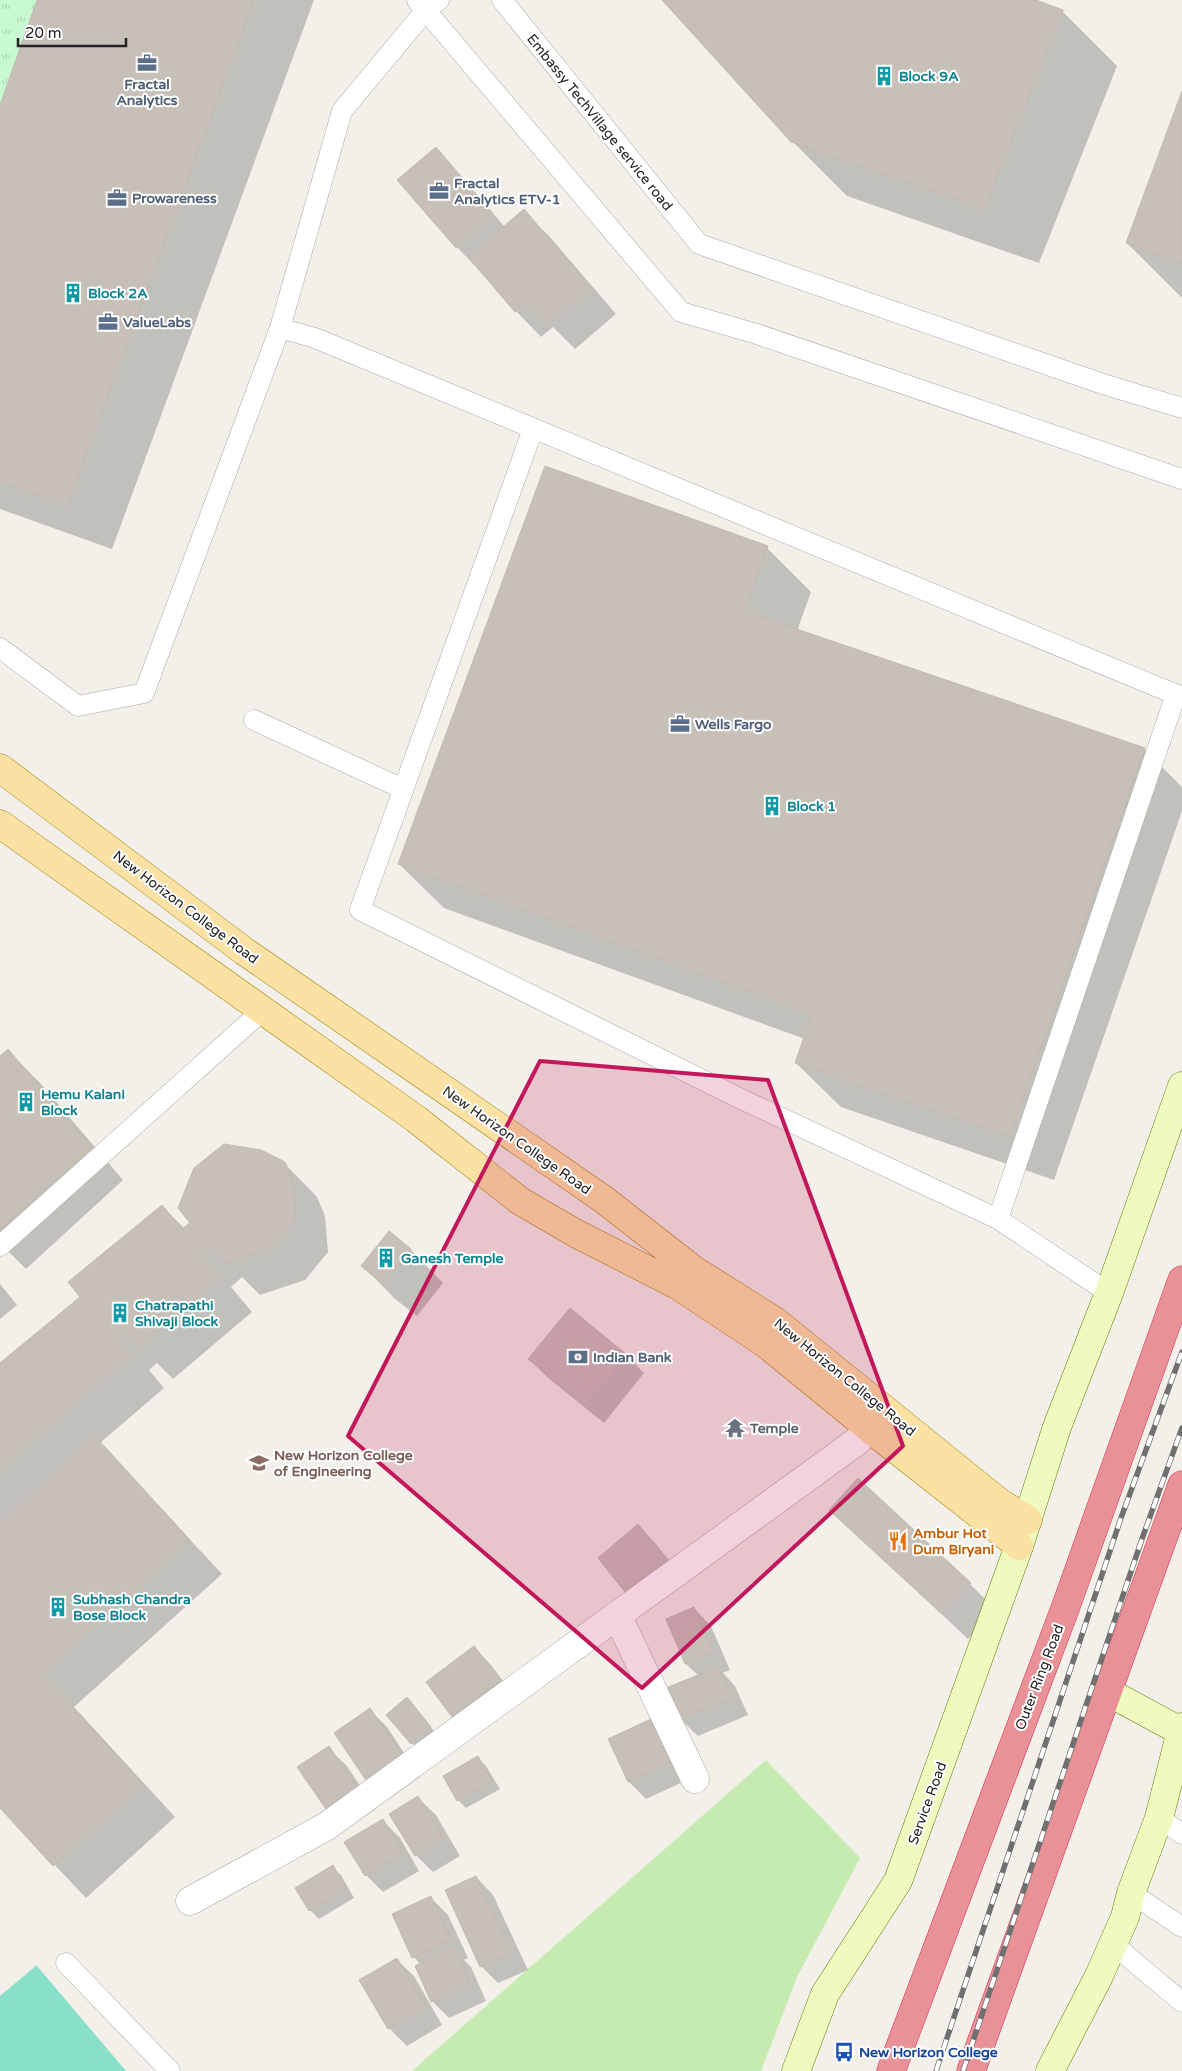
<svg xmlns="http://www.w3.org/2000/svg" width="1182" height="2071" font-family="'Varela Round',sans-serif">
<defs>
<pattern id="park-tufts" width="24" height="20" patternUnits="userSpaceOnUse" patternTransform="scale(1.25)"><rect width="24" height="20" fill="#c8fad2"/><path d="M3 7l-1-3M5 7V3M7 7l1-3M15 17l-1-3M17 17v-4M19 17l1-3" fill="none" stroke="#acd6b4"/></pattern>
</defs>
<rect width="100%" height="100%" fill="#f2f0e9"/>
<path fill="#c5ebb0" d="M766,1760L860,1858L797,1977L761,2071H412Z"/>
<path fill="url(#park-tufts)" d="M0,0H37L0,105Z"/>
<path fill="#88e0c9" d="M37,1965V1966L126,2071H0V1996Z"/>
<path fill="#0003" d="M38,0H314L112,549L0,509V108Z
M664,0H1032L1062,11L1117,66L1039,263L847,196L792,141Z
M1182,94V298L1127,243Z
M436,149L505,227L523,211L549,236L616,314L575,349L553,327L541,337L516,311L475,263L474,265L457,247Z
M767,548L811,592L797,631L1144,749L1182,787V811L1054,1180L841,1107L796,1063L805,1039L444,908L399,864Z
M8,1051L41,1084L123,1180L26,1269L0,1243V1058Z
M284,1163L317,1197L325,1216L328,1252L305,1280L260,1295L242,1277L231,1287L252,1312L173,1379L157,1363L149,1370L164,1388L100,1443L222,1574L74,1707L175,1817L86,1898L0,1807V1364L82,1297L162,1206L184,1228Z
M389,1233L411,1250L443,1283L417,1316L395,1299L363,1266Z
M0,1284L17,1305L0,1319Z
M570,1310L627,1356L644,1373L604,1423L547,1377L529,1359Z
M831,1510L970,1584L995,1609L968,1639Z
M638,1526L655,1543L682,1576L643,1608L626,1591Z
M694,1608L711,1626L730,1670L723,1673L735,1686L748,1715L698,1736L680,1719L699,1676L686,1664L667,1620Z
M474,1647L491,1665L516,1698L470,1733L453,1716Z
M415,1708L438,1736L420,1752L412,1743Z
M370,1710L387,1727L420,1777L387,1800Z
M650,1720L668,1738L687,1780L646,1799L629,1782L609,1739Z
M328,1748L346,1765L376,1809L346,1829Z
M478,1758L486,1766L500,1789L466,1808L458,1800Z
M418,1798L436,1815L460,1856L433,1872L416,1855Z
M383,1821L400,1838L419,1871L383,1892L366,1875Z
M332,1867L341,1875L354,1898L319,1919L310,1910L297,1888Z
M476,1877L493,1895L528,1970L498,1983L481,1966Z
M431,1898L448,1915L468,1958L464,1960L471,1967L486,2001L449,2018L432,2001L421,1965L414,1957L394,1915Z
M396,1959L414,1976L442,2025L407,2046L389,2028L361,1981Z"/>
<path fill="#c7c0b8" stroke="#c4b9ab" d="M37,0H254L67,506L0,481V105Z
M662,0H1036L1063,10L984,209L791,142Z
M1182,91V264L1126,243Z
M436,147L494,215L456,248L397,180Z
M524,209L591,288L548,324L528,301L515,312L468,257Z
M545,466L768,546L744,611L1145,748L1010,1136L795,1063L812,1014L398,864Z
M8,1049L91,1147L0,1230V1056Z
M224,1144L261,1150L285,1162L293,1182L296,1218L273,1248L226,1263L210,1244L199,1254L220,1279L139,1347L125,1330L117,1337L132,1355L0,1469V1363L80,1297L68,1282L162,1205L182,1229L190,1223L178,1208L194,1168Z
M389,1231L411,1249L383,1284L361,1266Z
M570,1308L627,1355L586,1406L528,1359Z
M95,1436L190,1540L42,1674L143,1784L53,1866L0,1808V1523Z
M858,1478L971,1583L942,1614L829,1510Z
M638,1524L666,1558L625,1592L598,1558Z
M694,1607L714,1652L685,1664L666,1619Z
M474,1646L500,1680L452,1717L426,1682Z
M718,1667L732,1698L679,1720L666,1688Z
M407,1697L431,1727L411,1744L386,1715Z
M370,1708L404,1759L368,1783L334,1733Z
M651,1719L671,1762L628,1782L608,1739Z
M329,1746L359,1791L328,1812L297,1767Z
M478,1756L492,1781L457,1801L443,1776Z
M418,1796L444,1838L415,1856L389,1814Z
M383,1819L403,1853L365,1876L344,1842Z
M333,1865L346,1889L309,1911L295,1888Z
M476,1876L511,1953L480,1967L445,1890Z
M431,1896L451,1940L412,1958L392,1914Z
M454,1948L470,1984L431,2002L415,1966Z
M397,1958L426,2007L388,2029L359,1980Z"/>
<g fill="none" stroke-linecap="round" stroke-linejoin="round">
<defs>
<path id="lane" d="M417,0L681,312L757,334L1182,479
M502,0L699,244L1103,384L1182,408
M280,328L315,338L1182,697
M533,429L360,910L739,1098L998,1219L1109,1293
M0,648L78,706L144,693L280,328L342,111L426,10L439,0
M254,720L403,789
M998,1219L1176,694
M0,1246L262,1011
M1159,1818L1182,1834
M1131,1893L1182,1927
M1113,1944L1182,2002
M66,1963L170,2071"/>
<path id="street" d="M617,1615L695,1779
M190,1901L327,1826L856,1442L887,1412"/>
<path id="secondary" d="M1108,1692L1182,1732
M796,2071L825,1994L898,1881L1019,1546L1057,1427L1109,1293L1182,1086
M1050,2071L1099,1976L1125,1917L1131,1893L1159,1818L1182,1727"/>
<path id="primary" d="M0,768L244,951L603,1199L694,1270L775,1321L999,1502L1028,1520
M0,824L416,1119L520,1201L577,1234L677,1285L766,1344L870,1429L1019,1546"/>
<path id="highway" d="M891,2071L1066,1606L1182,1280
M971,2071L1182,1485"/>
</defs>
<use href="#lane" stroke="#a9a9a9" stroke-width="21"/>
<use href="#street" stroke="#a9a9a9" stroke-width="29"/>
<use href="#secondary" stroke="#617c05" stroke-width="29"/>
<use href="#primary" stroke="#9f7e01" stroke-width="29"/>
<use href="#highway" stroke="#db2a51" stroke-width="29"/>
<use href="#lane" stroke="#fff" stroke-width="20"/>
<use href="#street" stroke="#fff" stroke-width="28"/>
<use href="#secondary" stroke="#effabf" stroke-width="28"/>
<use href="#primary" stroke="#fce1a4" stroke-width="28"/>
<use href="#highway" stroke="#e89297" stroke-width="28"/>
<defs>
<path id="rail" d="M936,2071L1121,1518L1182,1352
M963,2071L1143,1536L1182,1428"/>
</defs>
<use href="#rail" stroke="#707070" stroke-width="5.5"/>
<use href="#rail" stroke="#fff" stroke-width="4" stroke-dasharray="11" stroke-linecap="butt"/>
</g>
<path fill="#c2185b" fill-opacity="0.2" stroke="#c2185b" stroke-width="4" stroke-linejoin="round" d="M540,1061L768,1080L903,1446L642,1688L348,1436Z"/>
<defs>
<symbol id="office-bare" viewBox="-9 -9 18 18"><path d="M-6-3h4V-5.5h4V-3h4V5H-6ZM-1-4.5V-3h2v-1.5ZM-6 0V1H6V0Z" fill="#5c6f8a" stroke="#fff" stroke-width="2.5" paint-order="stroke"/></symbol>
<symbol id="building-bare" viewBox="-9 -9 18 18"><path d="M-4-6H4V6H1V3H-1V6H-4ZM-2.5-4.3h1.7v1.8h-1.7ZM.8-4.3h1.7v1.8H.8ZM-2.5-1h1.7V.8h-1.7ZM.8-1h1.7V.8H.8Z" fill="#0f9aa8" stroke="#fff" stroke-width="2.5" paint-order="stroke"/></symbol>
<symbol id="bank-bare" viewBox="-9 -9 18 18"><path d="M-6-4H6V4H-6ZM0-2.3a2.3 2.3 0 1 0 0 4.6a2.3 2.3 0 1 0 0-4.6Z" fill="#5c6f8a" stroke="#fff" stroke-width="2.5" paint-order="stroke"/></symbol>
<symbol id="temple-bare" viewBox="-9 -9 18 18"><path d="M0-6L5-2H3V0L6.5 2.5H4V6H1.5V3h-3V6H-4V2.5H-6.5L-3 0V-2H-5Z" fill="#6b7280" stroke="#fff" stroke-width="2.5" paint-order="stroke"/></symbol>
<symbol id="university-bare" viewBox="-9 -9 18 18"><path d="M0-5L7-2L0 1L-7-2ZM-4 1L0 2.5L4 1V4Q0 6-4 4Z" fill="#8d6e63" stroke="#fff" stroke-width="2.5" paint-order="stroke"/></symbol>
<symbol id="restaurant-bare" viewBox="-9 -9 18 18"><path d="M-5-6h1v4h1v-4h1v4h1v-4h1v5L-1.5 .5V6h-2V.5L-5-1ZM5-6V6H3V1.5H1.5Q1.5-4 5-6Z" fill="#e8710a" stroke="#fff" stroke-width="2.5" paint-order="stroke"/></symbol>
<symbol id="bus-bare" viewBox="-9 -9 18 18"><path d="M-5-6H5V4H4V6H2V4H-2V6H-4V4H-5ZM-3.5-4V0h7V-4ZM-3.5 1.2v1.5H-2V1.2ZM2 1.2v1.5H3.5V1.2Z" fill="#1a4fb4" stroke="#fff" stroke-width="2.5" paint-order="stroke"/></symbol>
</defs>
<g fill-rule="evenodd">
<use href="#office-bare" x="133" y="49" width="28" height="28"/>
<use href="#building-bare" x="870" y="62" width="28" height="28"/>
<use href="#office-bare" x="425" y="177" width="28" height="28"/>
<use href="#office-bare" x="103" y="184" width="28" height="28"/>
<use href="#building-bare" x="59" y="279" width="28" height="28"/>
<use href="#office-bare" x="94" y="308" width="28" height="28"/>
<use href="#office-bare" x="666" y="710" width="28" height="28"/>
<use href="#building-bare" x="758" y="792" width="28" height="28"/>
<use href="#building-bare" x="12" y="1088" width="28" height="28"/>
<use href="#building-bare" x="372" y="1244" width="28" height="28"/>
<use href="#building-bare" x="106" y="1299" width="28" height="28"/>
<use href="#bank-bare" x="564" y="1343" width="28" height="28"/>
<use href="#temple-bare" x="721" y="1414" width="28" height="28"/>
<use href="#university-bare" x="245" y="1449" width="28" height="28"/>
<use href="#restaurant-bare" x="884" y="1527" width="28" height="28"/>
<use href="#building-bare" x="44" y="1593" width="28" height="28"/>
<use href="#bus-bare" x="830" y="2038" width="28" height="28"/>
</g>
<g text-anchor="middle" stroke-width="4" stroke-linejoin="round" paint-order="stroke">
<g font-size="14" font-weight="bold" fill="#0d838f" stroke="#fff" text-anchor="start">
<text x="899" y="81">Block 9A</text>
<text x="88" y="298">Block 2A</text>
<text x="787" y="811">Block 1</text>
<text x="41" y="1099">Hemu Kalani<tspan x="41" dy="16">Block</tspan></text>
<text x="401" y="1263">Ganesh Temple</text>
<text x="135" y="1310">Chatrapathi<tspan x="135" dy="16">Shivaji Block</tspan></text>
<text x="73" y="1604">Subhash Chandra<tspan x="73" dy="16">Bose Block</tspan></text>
</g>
<g font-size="14" font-weight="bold" fill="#4e5e75" stroke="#fff" text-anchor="start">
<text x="147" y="89" text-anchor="middle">Fractal<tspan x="147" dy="16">Analytics</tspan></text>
<text x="454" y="188">Fractal<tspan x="454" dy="16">Analytics ETV-1</tspan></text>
<text x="132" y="203">Prowareness</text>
<text x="123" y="327">ValueLabs</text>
<text x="695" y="729">Wells Fargo</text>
<text x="593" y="1362">Indian Bank</text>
</g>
<g font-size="14" fill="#222" stroke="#fff">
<text transform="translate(600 122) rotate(51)" y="5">Embassy TechVillage service road</text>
<text transform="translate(186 907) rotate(37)" y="5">New Horizon College Road</text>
<text transform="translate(517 1140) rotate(35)" y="5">New Horizon College Road</text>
<text transform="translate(845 1377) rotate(39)" y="5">New Horizon College Road</text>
<text transform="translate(1039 1677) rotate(-69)" y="5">Outer Ring Road</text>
<text transform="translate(927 1803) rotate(-70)" y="5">Service Road</text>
</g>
<g font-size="14" font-weight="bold" fill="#5b616d" stroke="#fff" text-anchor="start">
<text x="750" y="1433">Temple</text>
</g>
<g font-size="14" font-weight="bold" fill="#785e54" stroke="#fff" text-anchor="start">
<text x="274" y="1460">New Horizon College<tspan x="274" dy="16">of Engineering</tspan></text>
</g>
<g font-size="14" font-weight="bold" fill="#c56008" stroke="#fff" text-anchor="start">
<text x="913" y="1538">Ambur Hot<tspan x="913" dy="16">Dum Biryani</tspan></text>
</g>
<g font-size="14" font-weight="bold" fill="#164399" stroke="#fff" text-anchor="start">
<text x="859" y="2057">New Horizon College</text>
</g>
</g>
<path d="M18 38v8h108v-8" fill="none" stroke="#222222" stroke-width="2.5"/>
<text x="25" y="38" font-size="15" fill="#222222" stroke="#ffffff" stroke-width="4" paint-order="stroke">20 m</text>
</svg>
